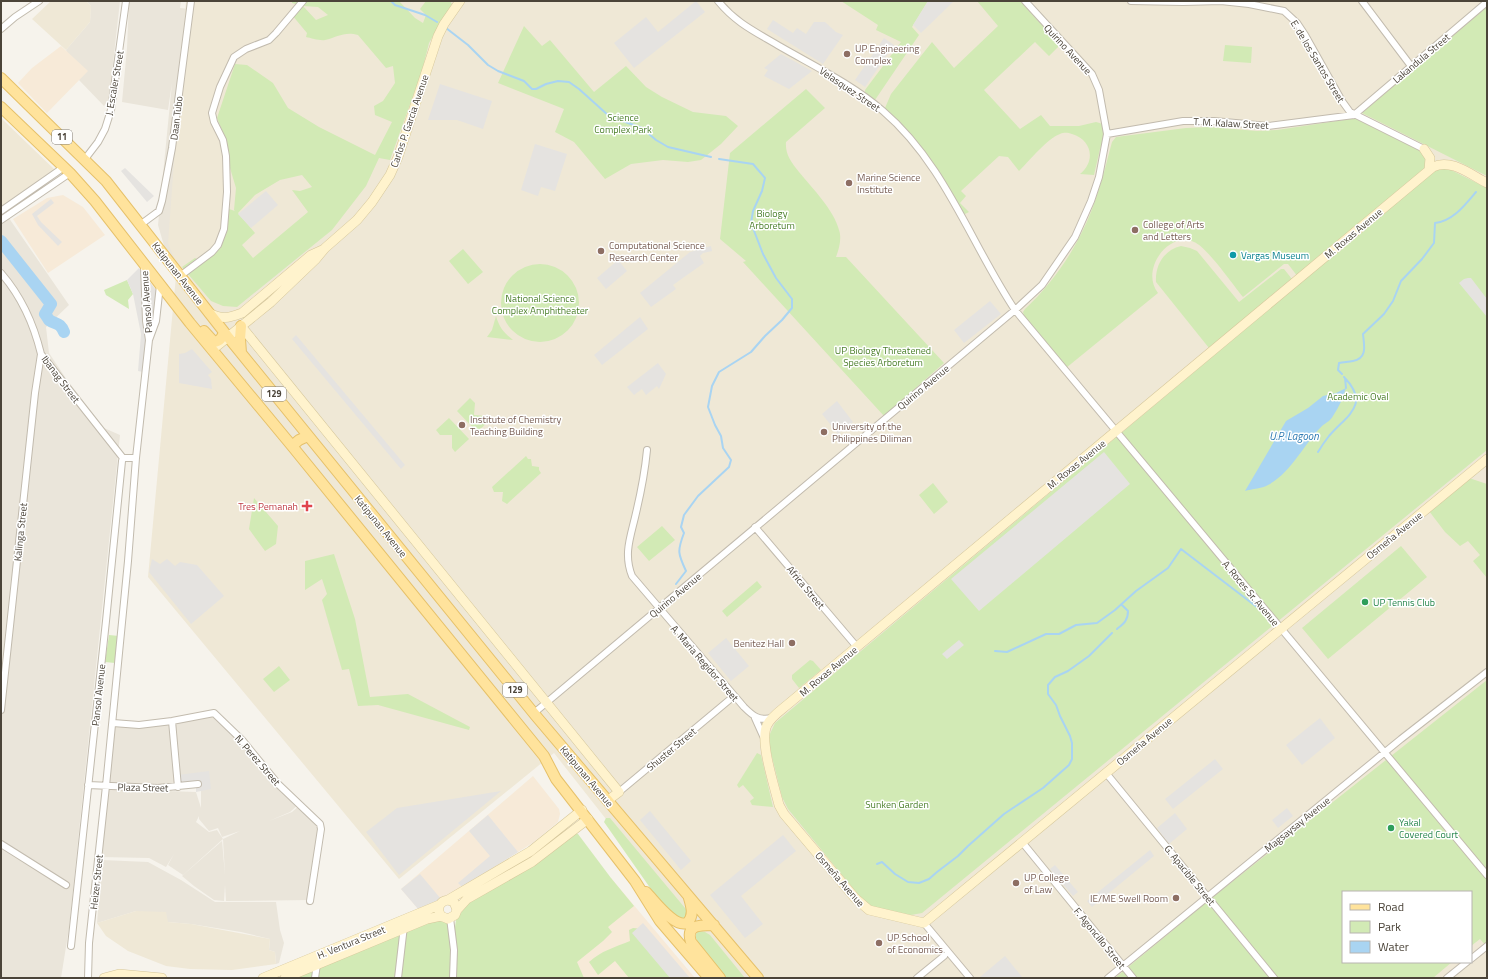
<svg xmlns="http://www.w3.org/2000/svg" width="1488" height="979" font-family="'Titillium Web',sans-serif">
<rect width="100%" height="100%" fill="#f6f3ec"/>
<path fill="#eae5da" d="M86,1H120L109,99L104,106L79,80L66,50L90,22L91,6Z
M129,1H181L180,8L190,9L195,274L167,256L158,225L172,83L168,110L122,102L127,48Z
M2,208L69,305L46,327L49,353L67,380L104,428L120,435L69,928L61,978H1V209Z
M214,715L299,804L290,812L269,821L292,812L299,806L317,824L319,832L309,900L226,901L225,885L224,901L214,900L194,886L182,876L222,841L225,875L223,839L240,831L222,837L218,828L209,831L199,819V816L196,822L209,832L217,830L223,839L183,875L168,865L174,854L166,867L149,858L100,857L109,789L196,792L201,808V784L179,787L172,722Z
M170,723L177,786L107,785L114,725Z
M102,860L148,862L181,880L215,902H276L280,930L284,943L279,963L276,964L275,952L269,950L270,939L241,932L191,924L168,922L136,911L97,923Z"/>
<path fill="#f7ead8" d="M61,46L88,71L47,113L18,83L32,68Z
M63,195L83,207L105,235L48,273L13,219L47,198Z
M533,776L559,809L560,814L558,822L534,842L462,887L419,910L401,889Z
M611,878L695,978H525Z"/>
<path fill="#efe8d6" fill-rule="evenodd" d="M51,1H86L91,6L90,22L66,50L32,19Z
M186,1H1487V978H731L554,753L399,879L148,577L177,265L168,243ZM1343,892H1471V962H1343Z
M1,118L55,170L1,209Z
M136,911L166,912L168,922L191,924L270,939L269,950L275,952L276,964L232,970L190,969L166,966L128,951L106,936L97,923Z"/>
<path fill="#d2eab5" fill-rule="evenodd" d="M292,1H399L415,18L423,23L426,15L420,9L426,1H450L452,4L429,43L422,71L390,160L379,158L366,186L332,230L237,307L223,306L211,301L182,267L195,258L203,262L222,246V231L229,209L235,211L234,210L236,188L230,168L226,140L217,118L235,64L247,65L273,83L288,108L319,127L375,155L392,122L375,115L374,106L383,101L395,83L393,66L386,68L358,35C345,31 337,37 325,40C320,41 311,38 306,37L307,33L292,15L303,6L292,3ZM303,6L318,7L328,15L316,20ZM302,175L312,187L300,191L292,190L308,212L253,258L242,245L255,233L238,213L255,195L280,180Z
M841,1H928L912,27L919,35L875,100L865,95V90L901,42L876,30L878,25Z
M977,1H1020L1060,45L1049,56L1035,42L984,90L1020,129L1041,115L1050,126H1079L1096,122L1103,124L1105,136L1100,149L1094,175L1080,174C1096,161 1092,140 1072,134C1068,133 1065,132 1060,134C1048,138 1029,161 1019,171L1008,157L999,156L961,191L966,196L960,203L969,212L963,215C942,174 920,140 885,108L891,94L932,42L954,68L998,26Z
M1487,7V176L1362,113Z
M524,26L542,46L550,40L594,92L626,66L646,87L662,97L693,112L726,116L738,126L721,144L701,160L688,162L663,160L631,164L605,179L574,142L555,132L564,109L498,83Z
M1225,45L1252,47L1251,63L1223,61Z
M806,89L825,108L786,142C785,154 791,162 799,172C812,188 834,210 839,230C842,238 839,249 836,257H846L944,363L884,416L743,262L746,261L720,239L730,153Z
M1350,119H1358L1426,152L1429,166L1298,277L1288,264H1284L1243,297C1233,285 1207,247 1194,242C1168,231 1140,270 1158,293L1066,368L1024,316L1023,312L1025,309C1058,278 1083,239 1097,195C1103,178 1107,160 1112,142L1116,137L1186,128L1210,127L1257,131L1277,130Z
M1439,169H1449L1487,188V450L922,913L911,915L872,907L861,898L788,809L782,797L769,745V736L775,723L1434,171Z
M1181,246L1190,248L1197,251L1239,302L1281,269H1284L1292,279L1209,348L1156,282C1155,265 1164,250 1181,246Z
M463,249L483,272L468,284L449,261Z
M501 303a39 39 0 1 1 78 0a39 39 0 1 1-78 0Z
M127,280L133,294L128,300L129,309L106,295L104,290Z
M496,316C499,327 504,333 513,340L487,337L492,330Z
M470,398L475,403L474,415L486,416L490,420L477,432L457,411Z
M449,418L469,439L455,452L452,448V435H440L436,430Z
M526,456L528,459H531L532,466L539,467V470L541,473L507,504L502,501L503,492H494L492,487Z
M1469,478L1487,484V578L1473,561L1480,555L1468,541L1460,546L1445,532L1429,511Z
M933,483L948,502L934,514L919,495Z
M254,498L278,526L276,544L265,551L249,529Z
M662,526L675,540L649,561L637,547Z
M1401,546L1427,577L1328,659L1302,628Z
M334,554L355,619L370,697L408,694L470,727L469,730L378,705L358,706L349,669L342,670L322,600L327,594L322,579L305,590V561Z
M757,581L762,587L727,617L722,611Z
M109,635L119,636L115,663L105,662Z
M810,660L813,661L821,670L799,688L792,679V675Z
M279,666L290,680L274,692L263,679Z
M1487,680V947L1480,939L1471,946V892H1343V962H1452L1433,978H1115L1213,897Z
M757,753L761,755L773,807L752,805L750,801L754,798L743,785L739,788L737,785Z
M606,818H610L685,908L688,912L687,921L676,918L653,892L604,822Z
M574,832L578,834L611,878L634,906L608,927L612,932L603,941L577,962L584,978H293L435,920L446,922L449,927H455L456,920L470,900Z
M633,928L644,929L675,978H629L615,961L598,975L589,962C601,951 615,947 630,941L629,930Z
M699,931L705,932L710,935L745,978H725L698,943L696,938V934Z"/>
<path fill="#e5e3e0" d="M696,1L705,12L634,68L614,43L646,17L658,32Z
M928,1H954L921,33L913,25Z
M773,20L793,33L797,28L806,34L814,22H825L836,32L843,35L823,64L767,29Z
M884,38L894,45L865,87L855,80Z
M781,54L812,71L789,89L764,76L768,70L764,68Z
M440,84L492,101L483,129L457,120H428Z
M535,144L567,154L555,191L541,187L538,196L521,190Z
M125,168L154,196L147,202L121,171Z
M266,191L278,205L251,228L238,214Z
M51,199L54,203L37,216L41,222L62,242L58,246L38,225L32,214Z
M711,246L712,251L703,253L700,256L704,263L673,285L676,289L651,307L640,293L690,252Z
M618,260L627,271L606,289L597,278Z
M139,268L156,290L154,316L146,338L143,372L138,371L141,334L133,294L127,280Z
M1468,278H1471L1487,299V317L1459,283L1464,279Z
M990,301L1001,314L964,343L954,330Z
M640,317L648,329L602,365L594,355Z
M296,335L405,465L401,469L292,339Z
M192,349L212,372L208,375L211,379L212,389L179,383V354L185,353Z
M658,363L666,374L659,389L657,386L646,395L642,389L634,395L627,387Z
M837,401L853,422L838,434L822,414Z
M1104,452L1130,484L979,611L951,579Z
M152,559L160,564L167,559L175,566L180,562L197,565L224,596L191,624L149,572Z
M726,638L749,666L731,681L708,653Z
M959,640L964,645L947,659L942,654Z
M1320,718L1335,738L1302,765L1286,745Z
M1215,759L1223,769L1173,809L1165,799Z
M209,771L211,789L196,792V785L201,784V781L179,783L178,775Z
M501,791L399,875L366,832L397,808Z
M1287,808L1293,816L1278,828L1272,820Z
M650,811L691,861L681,870L640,820Z
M1175,813L1187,829L1169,844L1157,828Z
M488,815L518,852L462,887L458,883L490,856L469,831Z
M783,835L796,851L741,896L763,924L745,938L710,895Z
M1150,850L1154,856L1092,907L1087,901Z
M1055,865L1078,892L1073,896L1050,869Z
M420,874L441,899L419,910L401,889Z
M643,923L690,978H670L632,933Z
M1005,956L1023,978H980V977Z"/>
<path fill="#a9d4f2" d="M1346,388C1343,398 1339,407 1333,416C1331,420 1326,423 1322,426C1303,445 1292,472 1268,485C1264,488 1251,489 1245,491L1286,421L1308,408L1323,396L1336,393Z"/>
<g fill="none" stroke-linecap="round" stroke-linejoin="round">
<path stroke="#a9d4f2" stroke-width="2" d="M391,1L395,5L425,15L437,22
M446,28L468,45L488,65L498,71L524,81L532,89H536L546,84L558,81L569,82L579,89L609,116L642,128L656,140L668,147L711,157
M1342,374L1338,370L1339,363C1344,362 1348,362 1353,361C1368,358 1364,345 1363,334L1384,314L1393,301L1401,281L1422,259L1434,243L1435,223C1453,221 1465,205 1476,192
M1345,378L1346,388
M1318,452C1321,447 1325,441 1329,436C1347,415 1371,405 1344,377
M676,584L686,571C678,554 677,551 684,533L681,527L684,515L698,496L729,467L731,460L723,448L721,436L715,425L708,407L712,386L719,372L751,352L765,336L782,320L792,308V299L776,278L763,254L751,223L753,211L762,191L765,178L753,164L719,159
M1117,629C1123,624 1128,621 1128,611L1122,605
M995,651L1007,652L1046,634H1059L1076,625L1097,623L1115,610L1136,591L1168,568L1181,549L1266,614
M877,864L882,862L895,874L908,882L919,883L929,879L937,872L958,856L968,846L1004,814L1043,788L1069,765L1072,759V743L1070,736L1060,716L1056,705L1048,694V685L1055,677L1068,671L1089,656L1112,633"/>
<path stroke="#a9d4f2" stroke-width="12" d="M1,241L51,304L45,314C47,316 48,319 49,320C56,325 60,322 64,332"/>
<defs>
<path id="street" d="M718,1C737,24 756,32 781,47C816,67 853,85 883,111C945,164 971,244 1015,310L1487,875
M1131,1L1183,2L1221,1L1249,4L1284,11L1297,23L1305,35L1342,101L1350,112L1424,149
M1362,1L1411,66
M1,29L15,17L39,1
M1354,115L1487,2
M1107,134L1183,121H1214L1268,126L1354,115
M85,159L98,142L105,129L111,110L126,1
M1,211L64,167
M1,220L70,173
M140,225L159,211L162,201L172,148L191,1
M1,273C21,296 34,325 41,354L123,458
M180,276L212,252L218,245L224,229L227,192L226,156L223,140L214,122L212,113L220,87L234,57L246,49L269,40L276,33L303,1
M149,340L156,321L160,285
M647,450C645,471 641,492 636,513C631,536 623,553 632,576L744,707C753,716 759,721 772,718
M755,527L857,647
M1,710L35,393L41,354
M534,713L1015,310L1042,285L1075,237L1091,201L1099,177L1107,134L1099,90L1092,74L1025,1
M755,718L764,738
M172,721L178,787
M113,723L139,725L172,721L214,713L243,741L278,784L320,824L321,829L310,901
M1106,773L1274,978
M88,785L158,788L198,784
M619,792L734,696
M1022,842L1133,978
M1,844L66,885
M450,918L454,950L453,978
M924,923L970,978
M71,946L106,621L122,461L123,458H136
M1471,959L1487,946
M88,978L89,943L106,786L128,561L136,458L149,340L146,321L144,265
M315,978L317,964L316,962
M398,978L404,926
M917,978L944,956
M1108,978L1401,739L1487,672
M1447,978L1467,962"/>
<path id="secondary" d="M1424,149L1430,158L1429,170
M1487,183C1471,175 1451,158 1433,167L787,705C780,711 771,717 767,725C759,741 775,788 779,805L784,814L855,898L869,910L924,923L1487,459
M209,313C223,320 228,318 242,313L311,255L322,250
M241,326L619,792L607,801
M212,350L271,302L315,260L325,248L357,220L372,202L390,175L398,157L438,36L444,24L460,1
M448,900L454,902L457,910L455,915L448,919L441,916C436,908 440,901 448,900L531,851L582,810
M457,910L467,899L532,862L588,819
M104,978L119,974L162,978
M263,978L439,905
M285,978L427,919L441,916"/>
<path id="primary" d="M1,78L106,181L228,337L536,716L758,978
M1,107L70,173L95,201L190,323L292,446L544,756L556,779L635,881L660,921L709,978
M204,331L214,342C220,341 222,338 224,332
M241,353L240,339L241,326
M292,446L299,440L308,436
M646,892C655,901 674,928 687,923C694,916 692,908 689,898
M714,925C702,925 685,924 691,942L720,978"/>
</defs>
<use href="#street" stroke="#c2bbae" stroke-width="8"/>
<use href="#secondary" stroke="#d6c79b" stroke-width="10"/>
<use href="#primary" stroke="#e6c16a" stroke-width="12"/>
<use href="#street" stroke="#fff" stroke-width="6"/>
<use href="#secondary" stroke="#fff3cd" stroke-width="9"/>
<use href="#primary" stroke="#ffe39c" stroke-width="10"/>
</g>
<g fill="#8d6e63" stroke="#fff" stroke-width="1.5">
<circle cx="847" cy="54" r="4"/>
<circle cx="849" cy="183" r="4"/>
<circle cx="1135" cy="230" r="4"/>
<circle cx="601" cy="251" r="4"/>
<circle cx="462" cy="425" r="4"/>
<circle cx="824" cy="432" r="4"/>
<circle cx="792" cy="643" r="4"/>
<circle cx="1016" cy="883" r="4"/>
<circle cx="1176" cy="898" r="4"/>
<circle cx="879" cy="943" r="4"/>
</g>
<circle fill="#0f9aa8" stroke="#fff" stroke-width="1.5" cx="1233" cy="255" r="4"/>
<path fill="#e0444e" stroke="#fff" stroke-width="1.5" d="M305 500h4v4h4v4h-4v4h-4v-4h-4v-4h4z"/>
<g fill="#2e9e5b" stroke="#fff" stroke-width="1.5">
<circle cx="1365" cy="602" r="4"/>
<circle cx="1391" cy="828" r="4"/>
</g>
<g text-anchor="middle" stroke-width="3" stroke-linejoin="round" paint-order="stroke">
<g fill="#fff" stroke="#817c74" stroke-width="1">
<rect x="52" y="130" width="20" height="14" rx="3"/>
<rect x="262" y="387" width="24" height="14" rx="3"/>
<rect x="503" y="683" width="24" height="14" rx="3"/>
</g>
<g font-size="9" font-weight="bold" fill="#4b4439">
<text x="62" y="140">11</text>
<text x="274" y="397">129</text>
<text x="515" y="693">129</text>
</g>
<g font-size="10" fill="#785e54" stroke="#fff" text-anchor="start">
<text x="855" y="52">UP Engineering<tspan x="855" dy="12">Complex</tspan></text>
<text x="857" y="181">Marine Science<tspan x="857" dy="12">Institute</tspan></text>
<text x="1143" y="228">College of Arts<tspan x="1143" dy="12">and Letters</tspan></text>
<text x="609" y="249">Computational Science<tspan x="609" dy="12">Research Center</tspan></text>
<text x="470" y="423">Institute of Chemistry<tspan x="470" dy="12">Teaching Building</tspan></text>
<text x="832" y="430">University of the<tspan x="832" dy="12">Philippines Diliman</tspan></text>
<text x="784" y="647" text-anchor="end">Benitez Hall</text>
<text x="1024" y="881">UP College<tspan x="1024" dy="12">of Law</tspan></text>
<text x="1168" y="902" text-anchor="end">IE/ME Swell Room</text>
<text x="887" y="941">UP School<tspan x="887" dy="12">of Economics</tspan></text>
</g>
<g font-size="10" fill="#4b4439" stroke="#fff">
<text transform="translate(1068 49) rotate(47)" y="4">Quirino Avenue</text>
<text transform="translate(1421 58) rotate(-40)" y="4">Lakandula Street</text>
<text transform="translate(1318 61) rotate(59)" y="4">E. de los Santos Street</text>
<text transform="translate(114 83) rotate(-80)" y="4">J. Escaler Street</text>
<text transform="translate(850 89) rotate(34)" y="4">Velasquez Street</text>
<text transform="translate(176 118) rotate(-83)" y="4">Daan Tubo</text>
<text transform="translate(409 121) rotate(-71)" y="4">Carlos P. Garcia Avenue</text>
<text transform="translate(1231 123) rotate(3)" y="4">T. M. Kalaw Street</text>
<text transform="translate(1353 233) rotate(-40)" y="4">M. Roxas Avenue</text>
<text transform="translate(178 273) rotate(52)" y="4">Katipunan Avenue</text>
<text transform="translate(146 302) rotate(-94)" y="4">Pansol Avenue</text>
<text transform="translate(61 379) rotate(53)" y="4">Ibanag Street</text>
<text transform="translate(923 387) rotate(-40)" y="4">Quirino Avenue</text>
<text transform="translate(1076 464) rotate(-39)" y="4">M. Roxas Avenue</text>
<text transform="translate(381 526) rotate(51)" y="4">Katipunan Avenue</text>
<text transform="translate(20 532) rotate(-84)" y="4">Kalinga Street</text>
<text transform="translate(1394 535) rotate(-39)" y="4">Osmeña Avenue</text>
<text transform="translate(806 587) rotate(50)" y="4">Africa Street</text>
<text transform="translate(1251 593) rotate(50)" y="4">A. Roces Sr. Avenue</text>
<text transform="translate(675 595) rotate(-40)" y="4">Quirino Avenue</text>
<text transform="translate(705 663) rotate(49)" y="4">A. Maria Regidor Street</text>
<text transform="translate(828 671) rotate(-40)" y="4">M. Roxas Avenue</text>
<text transform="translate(98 695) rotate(-84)" y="4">Pansol Avenue</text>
<text transform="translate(1144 741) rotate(-40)" y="4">Osmeña Avenue</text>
<text transform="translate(671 749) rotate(-40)" y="4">Shuster Street</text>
<text transform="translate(258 760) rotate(49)" y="4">N. Perez Street</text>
<text transform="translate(587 776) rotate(50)" y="4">Katipunan Avenue</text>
<text transform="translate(143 787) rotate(1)" y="4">Plaza Street</text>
<text transform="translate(1297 824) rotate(-39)" y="4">Magsaysay Avenue</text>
<text transform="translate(1190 875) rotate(51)" y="4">G. Apacible Street</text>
<text transform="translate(840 879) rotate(49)" y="4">Osmeña Avenue</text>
<text transform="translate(96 882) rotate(-84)" y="4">Heizer Street</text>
<text transform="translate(1100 938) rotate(51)" y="4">F. Agoncillo Street</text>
<text transform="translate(351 942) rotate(-22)" y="4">H. Ventura Street</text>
</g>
<g font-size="10" fill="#4a7f2a" stroke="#fff">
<text x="623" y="121">Science<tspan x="623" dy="12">Complex Park</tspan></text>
<text x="772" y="217">Biology<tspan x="772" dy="12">Arboretum</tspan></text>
<text x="540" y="302">National Science<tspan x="540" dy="12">Complex Amphitheater</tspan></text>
<text x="883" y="354">UP Biology Threatened<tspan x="883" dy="12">Species Arboretum</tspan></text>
<text x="1358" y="400">Academic Oval</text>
<text x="897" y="808">Sunken Garden</text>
</g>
<g font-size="10" fill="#0d838f" stroke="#fff" text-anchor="start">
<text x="1241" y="259">Vargas Museum</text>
</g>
<g font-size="10" fill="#be3a42" stroke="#fff" text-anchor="end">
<text x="298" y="510">Tres Pemanah</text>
</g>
<g font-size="10" fill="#27864d" stroke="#fff" text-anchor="start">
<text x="1373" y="606">UP Tennis Club</text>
<text x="1399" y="826">Yakal<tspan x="1399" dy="12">Covered Court</tspan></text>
</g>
<g font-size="11" font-style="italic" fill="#2e7ab2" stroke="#fff">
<text x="1294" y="440">U.P. Lagoon</text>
</g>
</g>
<rect width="1488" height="979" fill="none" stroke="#4b4439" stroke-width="4"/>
<rect x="1342" y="891" width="130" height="72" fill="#ffffff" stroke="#b7b4b0"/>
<rect x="1350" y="904" width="20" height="6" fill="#ffe39c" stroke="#b7b4b0"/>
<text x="1378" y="911" font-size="12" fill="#4b4439">Road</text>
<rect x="1350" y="921" width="20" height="12" fill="#d2eab5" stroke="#b7b4b0"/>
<text x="1378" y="931" font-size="12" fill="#4b4439">Park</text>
<rect x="1350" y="941" width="20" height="12" fill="#a9d4f2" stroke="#b7b4b0"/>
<text x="1378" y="951" font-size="12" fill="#4b4439">Water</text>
</svg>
